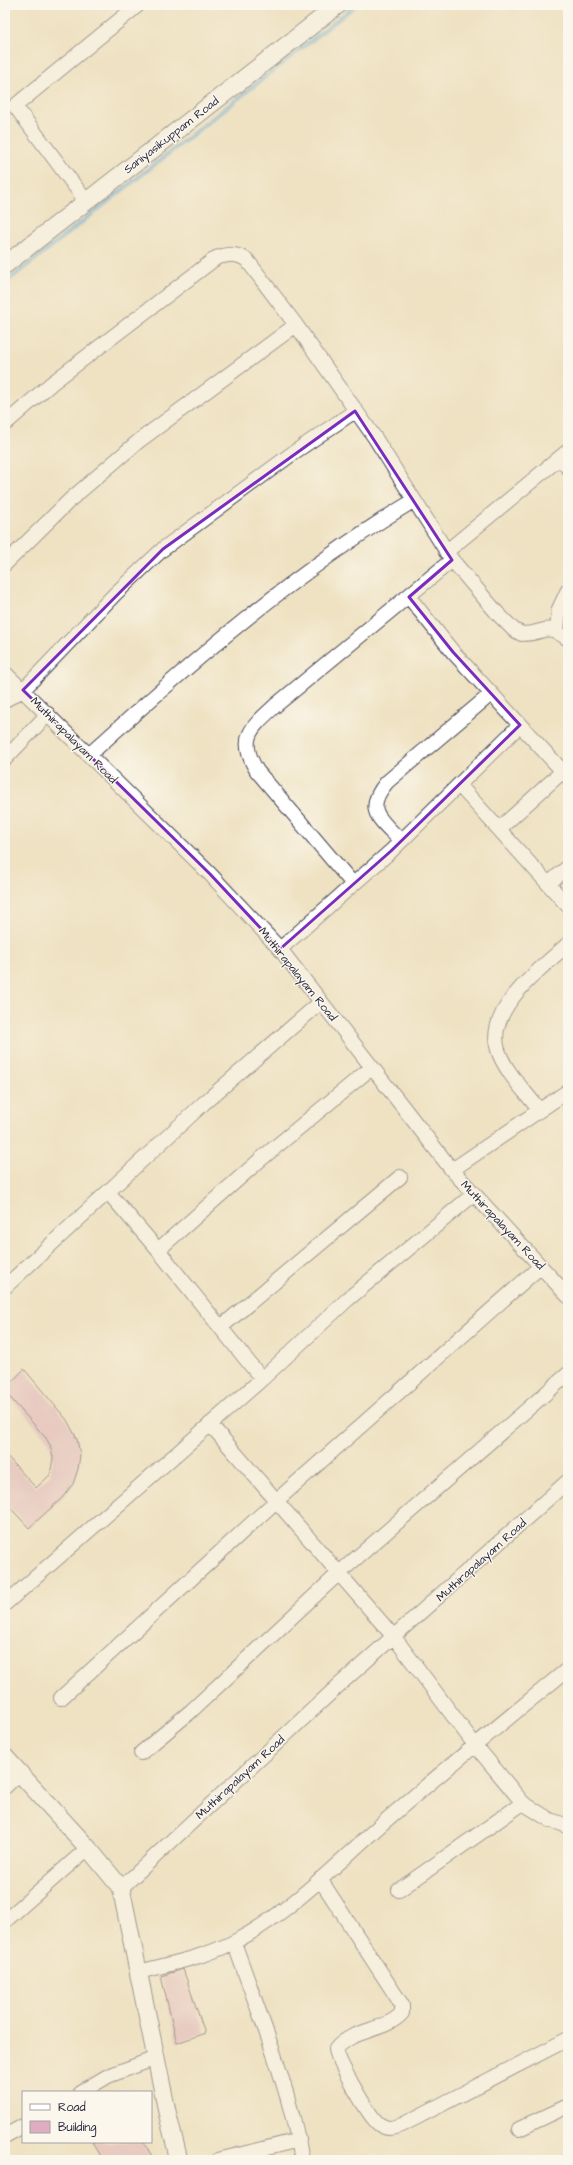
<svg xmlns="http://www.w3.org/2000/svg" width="573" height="2165" font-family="'Architects Daughter',sans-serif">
<rect width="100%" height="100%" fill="#fbf7ec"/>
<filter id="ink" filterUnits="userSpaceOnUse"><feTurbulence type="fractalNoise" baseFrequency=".025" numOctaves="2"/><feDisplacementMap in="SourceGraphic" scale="8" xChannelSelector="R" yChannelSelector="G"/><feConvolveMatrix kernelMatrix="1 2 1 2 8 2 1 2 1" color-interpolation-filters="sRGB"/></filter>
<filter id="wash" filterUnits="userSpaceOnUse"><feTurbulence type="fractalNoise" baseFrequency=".012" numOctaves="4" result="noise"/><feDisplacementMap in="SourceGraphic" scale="16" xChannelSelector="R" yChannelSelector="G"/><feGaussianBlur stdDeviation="0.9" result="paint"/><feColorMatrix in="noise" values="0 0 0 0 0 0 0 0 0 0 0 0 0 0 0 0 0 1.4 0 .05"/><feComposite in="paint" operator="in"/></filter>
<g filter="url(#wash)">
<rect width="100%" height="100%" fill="#efe2c2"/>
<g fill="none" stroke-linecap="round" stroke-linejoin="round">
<path stroke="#60a8d7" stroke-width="4.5" d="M5,283L356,5"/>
</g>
<g id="blocks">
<path fill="#dfadbf" d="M24,1369L67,1420L77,1439L80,1455L78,1469L73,1484L62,1498L29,1528L5,1502V1454L36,1488L50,1475L53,1458L50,1445L46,1438L5,1392V1389Z
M183,1969L205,2033L177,2043L161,1976Z
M92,2142H144L154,2160H102Z"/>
</g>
</g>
<g filter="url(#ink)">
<use href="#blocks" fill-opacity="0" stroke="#413f4f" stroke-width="1"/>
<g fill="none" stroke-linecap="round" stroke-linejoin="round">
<defs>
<path id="minor" d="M86,201L15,106L138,5
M5,424L52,383L216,258C229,254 236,253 247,260L296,325L375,438L452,560L498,614L514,630L522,634C546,634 544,621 568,639
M560,458L568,468
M446,552L568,451
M5,564L71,499L140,440L296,325
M409,597L453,652L568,777
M557,631L559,609L568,590
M5,673L210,874L280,949L452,1170L568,1296
M5,700L23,690L115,594L163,549L293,453L355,411
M89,755C191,662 295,572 413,501
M5,759L48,714
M459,785L568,906
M499,829L563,771
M401,841C380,819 363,810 387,782L491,694
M353,884L257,771C237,738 251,728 276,705L452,560
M548,884L568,867
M280,949L391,851L520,725
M539,1110C526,1092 505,1072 498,1050C485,1009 542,968 568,944
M452,1170L568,1091
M108,1192L158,1250L262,1379
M158,1250L261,1159L371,1068
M5,1287L204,1103L321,1002
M221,1327L400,1177
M210,1424L394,1637L475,1745L523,1803L550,1820L568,1826
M5,1604L262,1379L348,1299L474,1194
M61,1698L275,1502L541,1266
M141,1753L190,1712L338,1574L568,1374
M5,1787L20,1773
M320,1879L402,2005V2013C385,2032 353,2028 336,2049C337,2060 369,2117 379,2124C387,2130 393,2128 402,2125L568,2039
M121,1888L338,1686L568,1481
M399,1890L523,1803
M5,1921L88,1848
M234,1942C259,2014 289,2085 302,2160
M138,1972C170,1964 206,1957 236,1941C291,1912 337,1863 384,1822C444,1770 506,1720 568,1669
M81,2092L108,2076L156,2058
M519,2129L568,2106
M5,2136L23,2126
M218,2160L299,2140"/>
<path id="tertiary" d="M5,265L338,5
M5,1757L88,1848L121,1888L168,2116L179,2160"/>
</defs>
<use href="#minor" stroke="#413f4f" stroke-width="16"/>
<use href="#tertiary" stroke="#413f4f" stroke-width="19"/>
<use href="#minor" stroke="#fff" stroke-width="14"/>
<use href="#tertiary" stroke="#fff" stroke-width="17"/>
</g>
</g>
<path d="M0 0H573V2165H0ZM355,411L452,560L409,597L453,652L520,725L391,851L280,949L210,874L23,690L163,549Z" fill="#efe2c2" fill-opacity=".55" fill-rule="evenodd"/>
<path fill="none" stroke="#7b2cbf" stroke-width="3" stroke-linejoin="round" d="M355,411L452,560L409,597L453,652L520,725L391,851L280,949L210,874L23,690L163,549Z"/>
<g text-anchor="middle" stroke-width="3" stroke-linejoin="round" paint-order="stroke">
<g font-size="12" fill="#22223b" stroke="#fbf7ec">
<text transform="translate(171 135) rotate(-38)" y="4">Saniyasikuppam Road</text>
<text transform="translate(74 740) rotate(45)" y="4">Muthirapalayam Road</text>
<text transform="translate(298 974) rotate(51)" y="4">Muthirapalayam Road</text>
<text transform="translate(503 1225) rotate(47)" y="4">Muthirapalayam Road</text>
<text transform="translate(481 1560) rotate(-42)" y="4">Muthirapalayam Road</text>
<text transform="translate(240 1777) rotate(-43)" y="4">Muthirapalayam Road</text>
</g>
</g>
<rect width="573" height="2165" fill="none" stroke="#fbf7ec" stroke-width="20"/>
<rect x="22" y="2091" width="130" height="52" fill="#fbf7ec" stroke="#a4a2a5"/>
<rect x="30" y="2104" width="20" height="6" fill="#ffffff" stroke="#a4a2a5"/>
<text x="58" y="2111" font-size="12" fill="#22223b">Road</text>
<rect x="30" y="2121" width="20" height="12" fill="#dfadbf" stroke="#a4a2a5"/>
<text x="58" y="2131" font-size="12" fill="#22223b">Building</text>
</svg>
